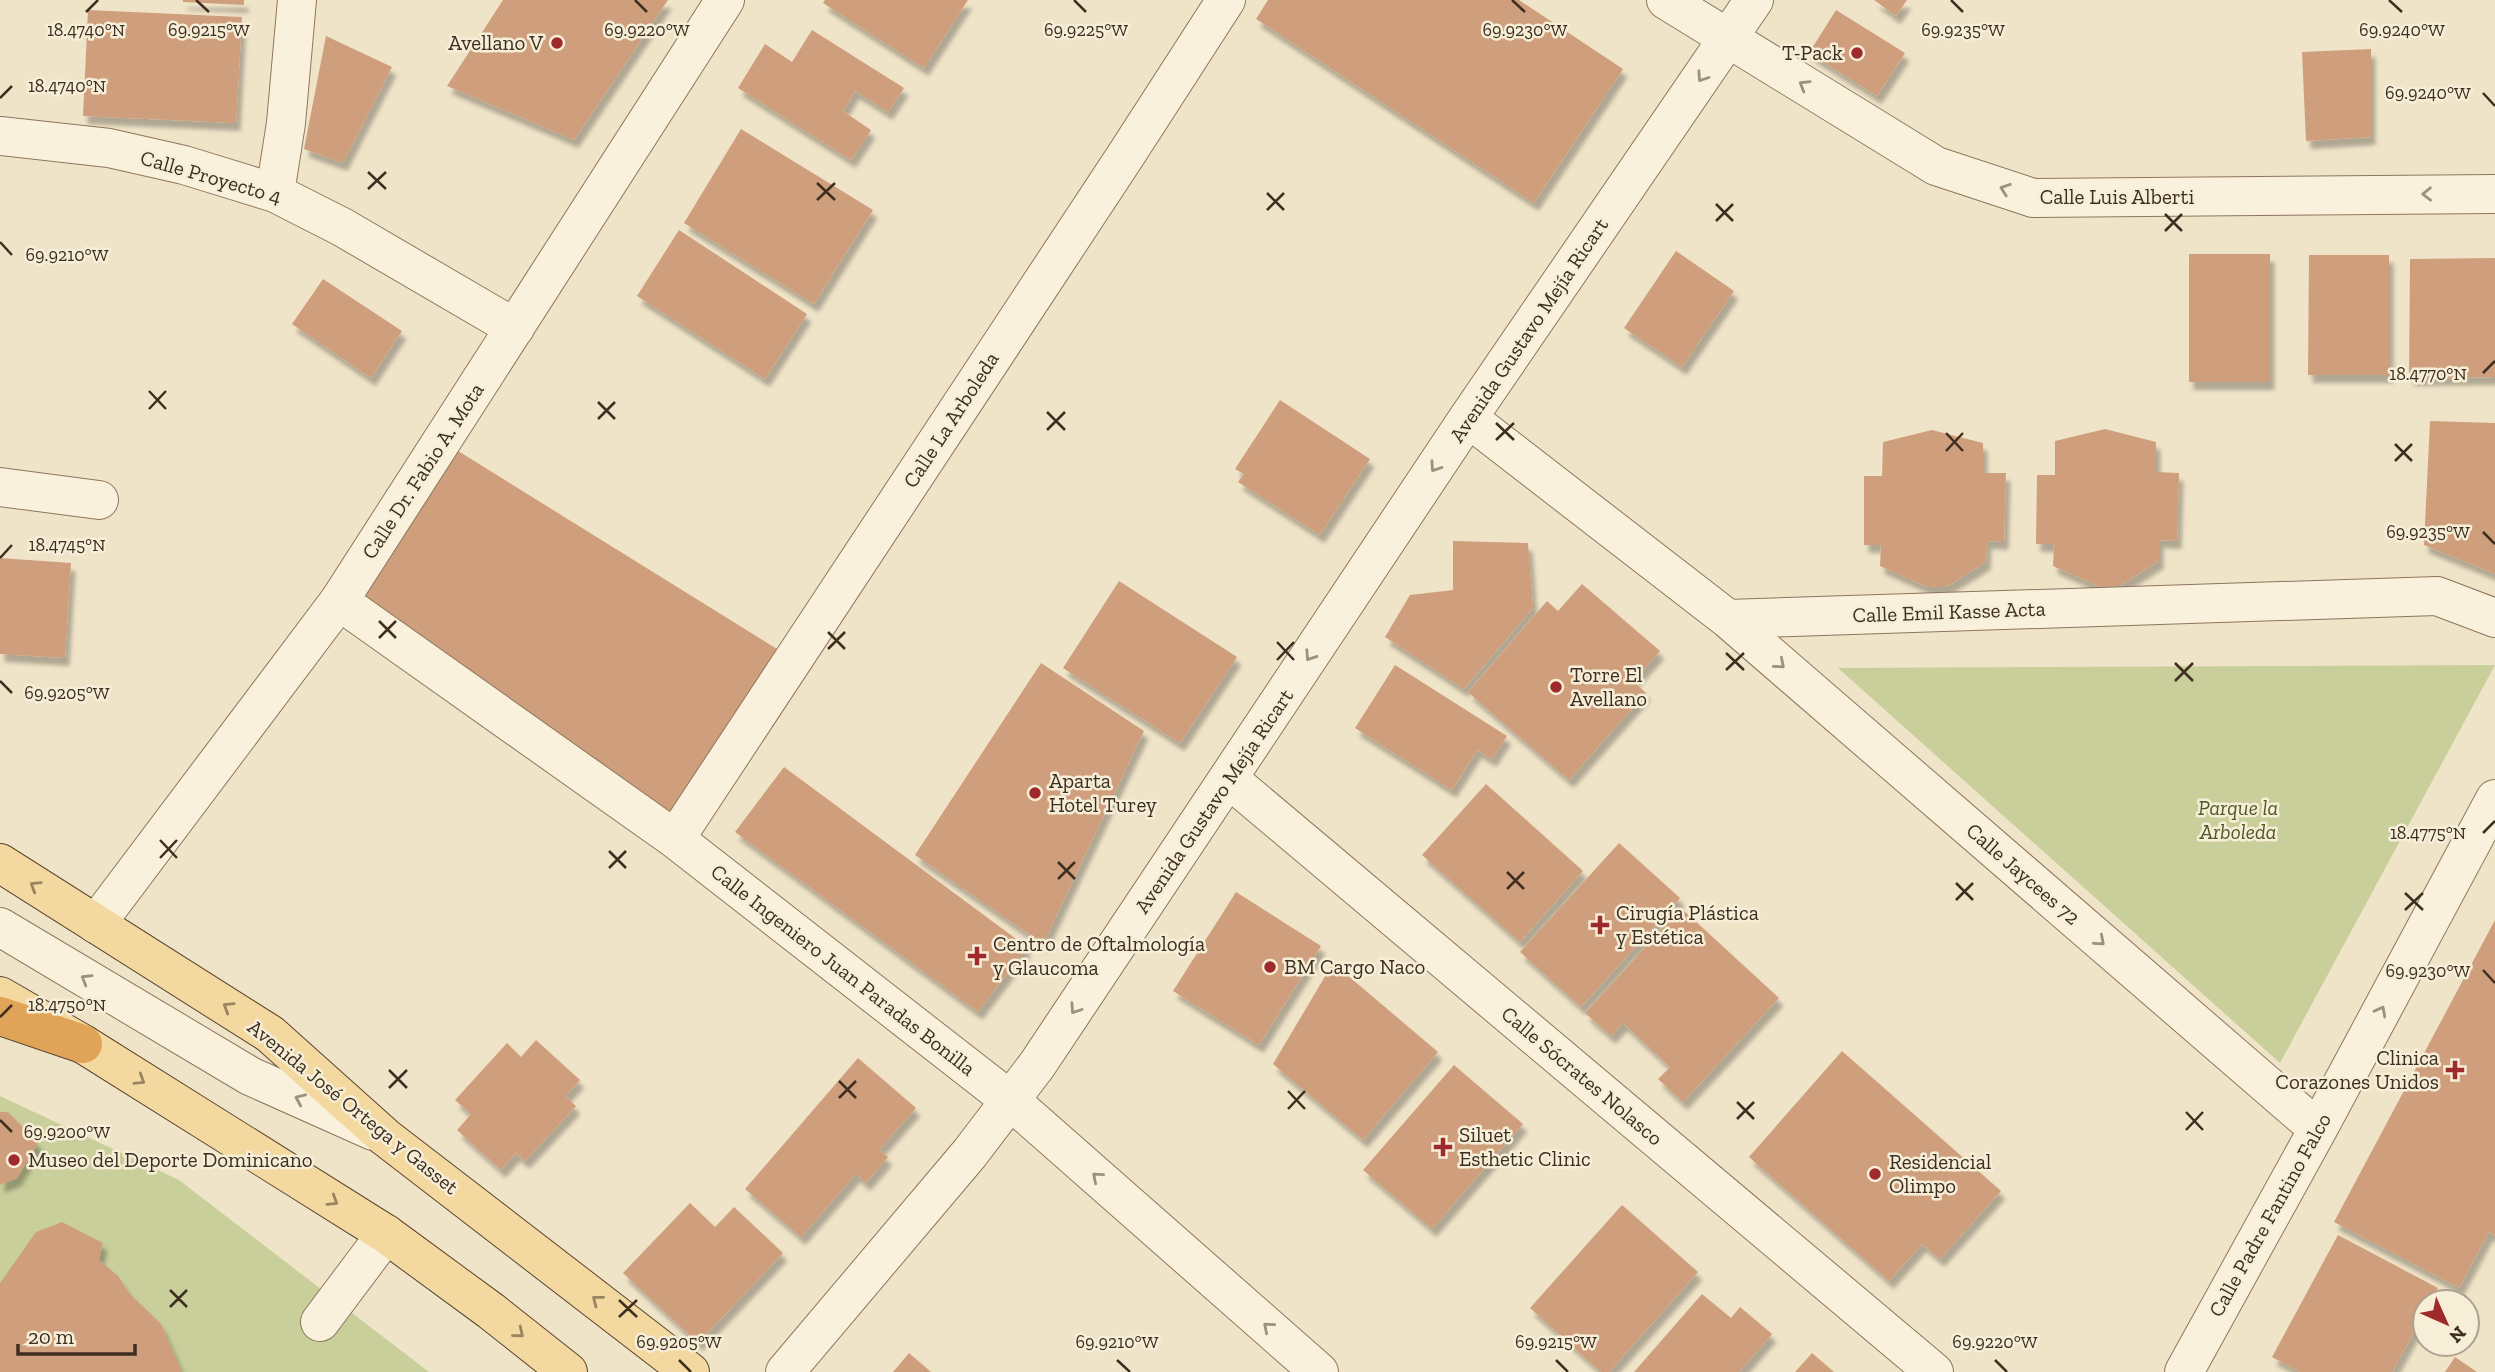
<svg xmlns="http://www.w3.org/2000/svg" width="2495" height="1372" font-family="'Zilla Slab',serif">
<defs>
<filter id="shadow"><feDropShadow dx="4.5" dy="8" stdDeviation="2" flood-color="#0004"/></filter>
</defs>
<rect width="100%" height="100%" fill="#f0e4c8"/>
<path fill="#c9cf9b" d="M2495,665L2280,1063L1838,668Z
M0,1096L179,1180L429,1372H0Z"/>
<path fill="#cf9f7d" filter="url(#shadow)" d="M183,0H244V5L183,2Z
M503,0H668L574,140L447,86Z
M825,0H968L924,68L823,3Z
M1268,0H1519L1623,69L1534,203L1256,19Z
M1874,0H1907L1896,16Z
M88,10L242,17L236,123L83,116Z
M1836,10L1905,53L1877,96L1809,53Z
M812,30L904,88L888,112L855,91L843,111L871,130L851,160L738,88L765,44L792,62Z
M326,36L392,67L343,163L304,149Z
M2371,49V137L2306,141L2302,52Z
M741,129L873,210L814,304L684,223Z
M679,230L807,314L765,379L637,296Z
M1676,251L1734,291L1682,367L1624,328Z
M2189,254H2270V382H2189Z
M2309,255H2389V375H2308Z
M2495,258V377L2409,378L2410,259Z
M323,279L402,331L371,378L292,324Z
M1280,400L1370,459L1320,535L1238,482L1244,474L1235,469Z
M2430,421L2495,423V574L2424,545Z
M2105,429L2156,442V472L2179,473L2177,541L2159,540V561L2119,586L2100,587L2053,566L2054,544H2036L2037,475H2055V441Z
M1932,430L1983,443V473H2006L2004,542L1987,541L1986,562L1946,587H1927L1880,566L1881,545H1864V476H1882L1883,442Z
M442,441L785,654L680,831L352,598Z
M1453,541L1528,543L1533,608L1464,689L1385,637L1410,595L1453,590Z
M0,558L71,563L65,658L0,654Z
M1119,581L1237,657L1180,743L1063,668Z
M1582,584L1660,651L1633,681L1646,693L1569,780L1468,692L1547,601L1558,611Z
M1041,663L1144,731L1043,944L915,855Z
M1395,665L1507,736L1492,759L1477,750L1452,790L1355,728Z
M784,767L1027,947L978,1012L735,832Z
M1486,784L1583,871L1520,942L1422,855Z
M1619,843L1680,898L1581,1007L1520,952Z
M1236,892L1321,946L1259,1045L1173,991Z
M1681,908L1779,998L1683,1102L1658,1079L1670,1067L1623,1023L1611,1036L1585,1013Z
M2495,920V1236L2489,1232L2459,1288L2334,1222Z
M1333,963L1438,1052L1363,1140L1273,1064Z
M536,1040L580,1080L565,1096L576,1106L525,1161L516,1153L501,1170L457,1130L471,1114L455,1100L507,1043L521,1057Z
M1842,1051L2001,1191L1940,1259L1922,1244L1889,1281L1749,1157Z
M858,1058L916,1108L879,1150L888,1157L866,1183L856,1174L801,1237L745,1189Z
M1454,1065L1523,1124L1432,1229L1363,1170Z
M0,1112H8L38,1143L17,1178L0,1185Z
M690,1203L715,1227L734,1207L783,1253L698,1343L623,1273Z
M1622,1205L1698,1272L1609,1372H1601L1530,1308Z
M62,1222L103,1243L99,1260L118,1276L128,1292L161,1324L182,1372H0V1283L36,1232Z
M2338,1235L2438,1288L2430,1302H2425V1312L2392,1372H2300L2272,1357Z
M1702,1294L1731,1318L1740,1307L1772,1334L1739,1372H1634Z
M909,1353L931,1372H893Z
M1812,1353L1834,1372H1795Z
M2455,1357L2477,1372H2445Z"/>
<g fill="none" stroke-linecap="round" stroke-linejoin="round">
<defs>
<path id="minor" d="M1666,0L1936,166L2033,198L2495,194
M0,136L109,148L184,165L275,193L342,227L515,328
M275,193L286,123L297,0
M1468,418L1728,619L2318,1129
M0,487L99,500
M339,601L675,839L1011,1101L1319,1372
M1728,619L2437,596L2495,618
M1229,779L1934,1372
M675,839L1126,155L1226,0
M96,924L339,601L725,0
M0,927L250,1076L373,1131
M320,1322L386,1234
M785,1372L970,1153L1037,1065L1468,418L1754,0
M2184,1372L2318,1129L2495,799"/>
<path id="major" d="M0,863L270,1034L385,1137L690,1372
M0,996L83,1044L386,1234L491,1311L568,1372"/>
<path id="highway" d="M0,1016L83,1044"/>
</defs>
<use href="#minor" stroke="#8d765c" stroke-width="40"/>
<use href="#major" stroke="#5b4430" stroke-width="40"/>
<use href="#highway" stroke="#5b4430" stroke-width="40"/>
<use href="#minor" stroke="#faf1dc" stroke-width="38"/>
<use href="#major" stroke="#f3d9a0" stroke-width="38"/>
<use href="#highway" stroke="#e0a458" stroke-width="38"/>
</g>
<defs><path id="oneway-chevron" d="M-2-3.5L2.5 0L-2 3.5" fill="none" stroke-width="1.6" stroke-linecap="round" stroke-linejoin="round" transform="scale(1.75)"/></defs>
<g stroke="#9c907e">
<use href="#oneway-chevron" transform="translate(1702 77) rotate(124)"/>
<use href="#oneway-chevron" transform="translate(1804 85) rotate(-149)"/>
<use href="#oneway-chevron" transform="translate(2005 189) rotate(-161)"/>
<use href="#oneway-chevron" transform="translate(2427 194) rotate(179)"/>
<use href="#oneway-chevron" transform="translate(1435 467) rotate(124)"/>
<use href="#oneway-chevron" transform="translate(1310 656) rotate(123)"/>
<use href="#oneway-chevron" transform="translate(1780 664) rotate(41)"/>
<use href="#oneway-chevron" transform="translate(2100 941) rotate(41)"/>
<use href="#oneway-chevron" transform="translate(86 979) rotate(-149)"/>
<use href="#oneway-chevron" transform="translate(1075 1009) rotate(124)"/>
<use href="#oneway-chevron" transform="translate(2381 1011) rotate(-62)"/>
<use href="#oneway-chevron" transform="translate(300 1099) rotate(-156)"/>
<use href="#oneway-chevron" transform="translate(1097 1177) rotate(-139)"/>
<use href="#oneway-chevron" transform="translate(1268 1327) rotate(-139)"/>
</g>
<g stroke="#988460">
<use href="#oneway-chevron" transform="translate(35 886) rotate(-148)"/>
<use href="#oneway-chevron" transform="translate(228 1007) rotate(-148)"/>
<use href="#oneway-chevron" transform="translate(140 1080) rotate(32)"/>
<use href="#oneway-chevron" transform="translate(333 1201) rotate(32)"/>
<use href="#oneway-chevron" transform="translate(597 1300) rotate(-142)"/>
<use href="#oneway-chevron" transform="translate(519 1333) rotate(39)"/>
</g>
<path fill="none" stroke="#3d2e20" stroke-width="2.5" d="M196,0L209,12M635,0L647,12M1074,0L1086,12M1512,0L1525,12M1951,0L1963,12M2389,0L2402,12M86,12L98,0M2483,93L2495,106M0,98L12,86M368,172L386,189M817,183L835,200M368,189L386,172M1267,193L1284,210M817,200L835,183M1716,204L1733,221M1267,210L1284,193M2165,214L2182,231M1716,221L1733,204M2165,231L2182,214M0,242L12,255M2483,373L2495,361M149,391L166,409M598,402L615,419M149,409L166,391M1047,412L1065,430M598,419L615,402M1496,423L1514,440M1047,430L1065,412M1946,433L1963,451M1496,440L1514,423M2395,444L2412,461M1946,451L1963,433M2395,461L2412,444M2483,532L2495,544M0,558L12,545M379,621L396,638M828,632L845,649M379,638L396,621M1277,642L1294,660M828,649L845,632M1726,653L1744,670M1277,660L1294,642M2175,663L2193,681M1726,670L1744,653M0,681L12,693M2175,681L2193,663M2483,833L2495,821M160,840L177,858M609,851L626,868M160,858L177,840M1058,862L1075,879M609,868L626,851M1507,872L1524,889M1058,879L1075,862M1956,883L1973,900M1507,889L1524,872M2405,893L2423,910M1956,900L1973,883M2405,910L2423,893M2483,970L2495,983M0,1017L12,1005M389,1070L407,1088M839,1081L856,1098M389,1088L407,1070M1288,1091L1305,1109M839,1098L856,1081M1737,1102L1754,1119M1288,1109L1305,1091M2186,1112L2203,1130M1737,1119L1754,1102M0,1120L12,1132M2186,1130L2203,1112M170,1290L187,1307M619,1300L637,1317M170,1307L187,1290M619,1317L637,1300M679,1360L691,1372M1117,1360L1130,1372M1556,1360L1568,1372M1995,1360L2007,1372"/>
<g fill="#9e2a2b" stroke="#f7eed8" stroke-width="2.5">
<circle cx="557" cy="43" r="7"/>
<circle cx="1857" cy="53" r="7"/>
<circle cx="1556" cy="687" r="7"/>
<circle cx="1035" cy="793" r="7"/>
<path d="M1596.5 914.5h7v7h7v7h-7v7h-7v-7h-7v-7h7z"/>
<path d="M973.5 945.5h7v7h7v7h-7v7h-7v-7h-7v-7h7z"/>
<circle cx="1270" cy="967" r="7"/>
<path d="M2451.5 1059.5h7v7h7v7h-7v7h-7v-7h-7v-7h7z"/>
<path d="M1439.5 1136.5h7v7h7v7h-7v7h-7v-7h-7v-7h7z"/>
<circle cx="14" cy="1160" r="7"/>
<circle cx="1875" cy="1174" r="7"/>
</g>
<g text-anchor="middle" stroke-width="5" stroke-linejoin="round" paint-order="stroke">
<g font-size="21" fill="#3d2e20" stroke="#f7eed8" text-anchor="start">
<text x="543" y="50" text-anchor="end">Avellano V</text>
<text x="1843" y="60" text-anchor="end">T-Pack</text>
<text x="1570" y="682">Torre El<tspan x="1570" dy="24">Avellano</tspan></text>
<text x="1049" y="788">Aparta<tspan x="1049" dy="24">Hotel Turey</tspan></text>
<text x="1616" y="920">Cirugía Plástica<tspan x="1616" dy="24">y Estética</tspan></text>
<text x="993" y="951">Centro de Oftalmología<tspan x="993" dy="24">y Glaucoma</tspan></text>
<text x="1284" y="974">BM Cargo Naco</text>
<text x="2439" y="1065" text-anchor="end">Clinica<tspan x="2439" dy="24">Corazones Unidos</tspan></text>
<text x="1459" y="1142">Siluet<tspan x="1459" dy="24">Esthetic Clinic</tspan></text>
<text x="28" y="1167">Museo del Deporte Dominicano</text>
<text x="1889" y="1169">Residencial<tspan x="1889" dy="24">Olimpo</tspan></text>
</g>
<g font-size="21" fill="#3d2e20" stroke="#f7eed8">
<text transform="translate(211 177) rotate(16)" y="7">Calle Proyecto 4</text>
<text x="2117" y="204">Calle Luis Alberti</text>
<text transform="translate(1529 330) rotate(-56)" y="7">Avenida Gustavo Mejía Ricart</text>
<text transform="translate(951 420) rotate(-57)" y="7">Calle La Arboleda</text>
<text transform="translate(423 471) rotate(-57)" y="7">Calle Dr. Fabio A. Mota</text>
<text transform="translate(1949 612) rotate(-2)" y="7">Calle Emil Kasse Acta</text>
<text transform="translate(1214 801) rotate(-56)" y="7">Avenida Gustavo Mejía Ricart</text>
<text transform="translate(2023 874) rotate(41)" y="7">Calle Jaycees 72</text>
<text transform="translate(843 970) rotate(38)" y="7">Calle Ingeniero Juan Paradas Bonilla</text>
<text transform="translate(1582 1076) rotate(40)" y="7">Calle Sócrates Nolasco</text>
<text transform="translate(353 1107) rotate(39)" y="7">Avenida José Ortega y Gasset</text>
<text transform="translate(2270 1215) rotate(-61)" y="7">Calle Padre Fantino Falco</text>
</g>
<g font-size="21" font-style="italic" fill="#4d5a26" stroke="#f7eed8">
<text x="2238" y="815">Parque la<tspan x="2238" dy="24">Arboleda</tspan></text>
</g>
</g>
<g font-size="18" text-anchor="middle" fill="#3d2e20" stroke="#f7eed8" stroke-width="5" stroke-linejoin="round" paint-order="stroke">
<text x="86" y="36">18.4740°N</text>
<text x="209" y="36">69.9215°W</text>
<text x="647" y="36">69.9220°W</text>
<text x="1086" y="36">69.9225°W</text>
<text x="1525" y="36">69.9230°W</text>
<text x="1963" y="36">69.9235°W</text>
<text x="2402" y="36">69.9240°W</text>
<text x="67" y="92">18.4740°N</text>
<text x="2428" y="99">69.9240°W</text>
<text x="67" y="261">69.9210°W</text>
<text x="2428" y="380">18.4770°N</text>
<text x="2428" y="538">69.9235°W</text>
<text x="67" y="551">18.4745°N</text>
<text x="67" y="699">69.9205°W</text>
<text x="2428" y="839">18.4775°N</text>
<text x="2428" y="977">69.9230°W</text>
<text x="67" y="1011">18.4750°N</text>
<text x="67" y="1138">69.9200°W</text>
<text x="679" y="1348">69.9205°W</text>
<text x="1117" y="1348">69.9210°W</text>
<text x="1556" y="1348">69.9215°W</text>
<text x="1995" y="1348">69.9220°W</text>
</g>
<g transform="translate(2446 1323) rotate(135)"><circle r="33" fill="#f7eed8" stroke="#ada18e" stroke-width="2"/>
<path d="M0-5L12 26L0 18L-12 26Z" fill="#9e2a2b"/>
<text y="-10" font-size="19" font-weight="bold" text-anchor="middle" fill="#3d2e20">N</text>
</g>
<path d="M18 1344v10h117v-10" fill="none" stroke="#3d2e20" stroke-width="3.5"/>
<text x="28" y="1344" font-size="21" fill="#3d2e20" stroke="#f7eed8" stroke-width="5" paint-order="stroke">20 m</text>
</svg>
